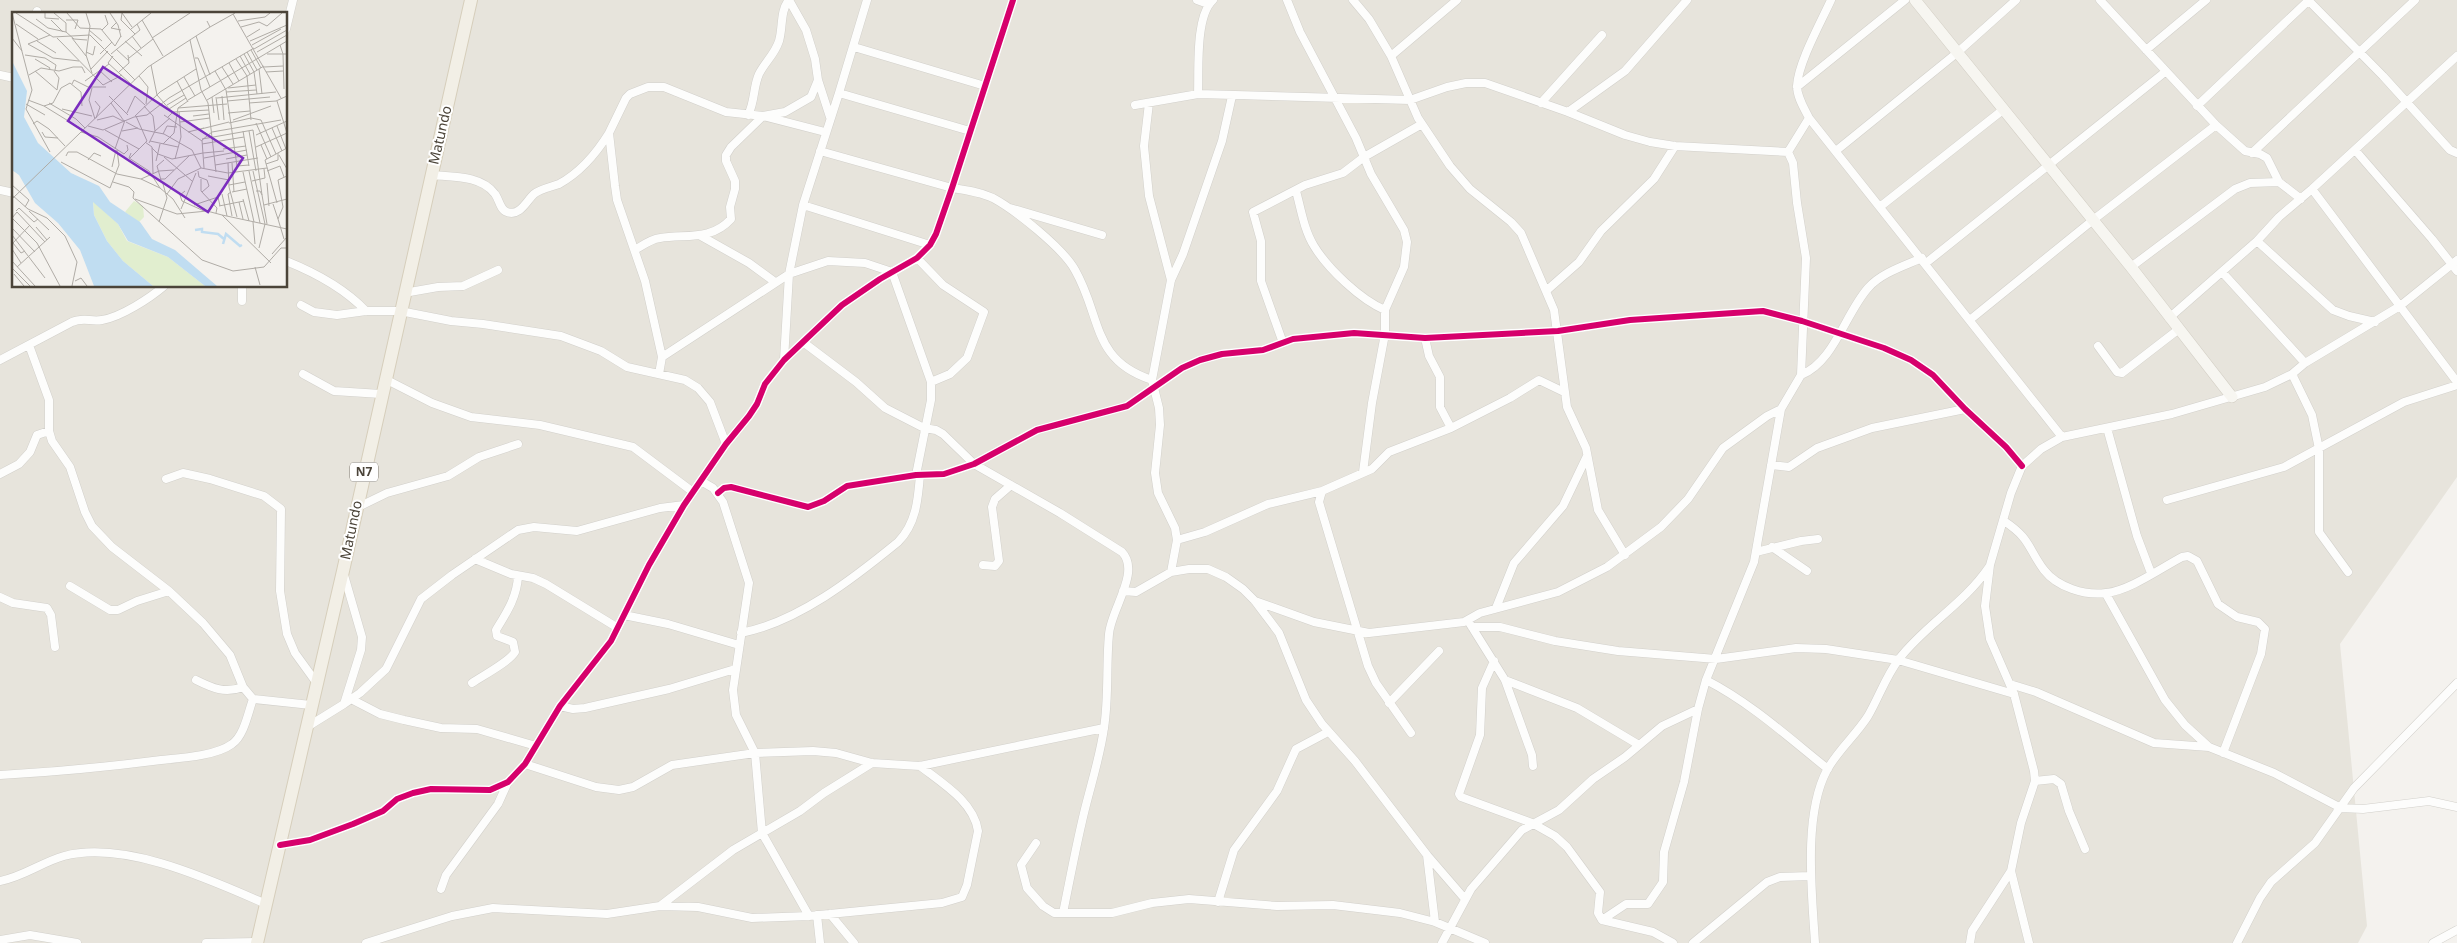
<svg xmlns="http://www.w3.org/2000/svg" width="2457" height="943" font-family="'Noto Sans',sans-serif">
<rect width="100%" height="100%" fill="#f4f2ee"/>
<path fill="#e7e4dc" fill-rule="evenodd" d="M0,0H2457V477L2340,644L2367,926L2358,943H0ZM14,14H286V286H14Z"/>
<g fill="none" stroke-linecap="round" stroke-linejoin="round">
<defs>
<path id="street" d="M789,0L806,30L815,59L818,80L830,117
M1197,0L1208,4
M1287,0L1300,32L1356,138L1371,174L1404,230L1407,242L1404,267L1385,310V334L1372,403L1363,472
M1353,0L1369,19L1391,56L1418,118L1450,166L1470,189L1511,222L1521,233L1554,310L1567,407L1586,448L1598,510L1625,555
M1831,0C1821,22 1798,63 1797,86C1797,97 1804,108 1809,118L2062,437
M2308,0L2383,76L2450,150L2457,153
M36,14L37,11
M286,29L293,0
M854,47L985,86
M2146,50L2206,0
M1391,56L1457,0
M0,75L14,78
M1797,87L1905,0
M839,93L970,131
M1198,94C1199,71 1195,16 1213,0
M1149,103L1144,146L1149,196L1171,280
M1541,103L1602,35
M1135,105L1198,94L1410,100L1447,87L1466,83H1485L1568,112L1625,135L1650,142L1675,146L1788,152L1809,118
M2197,106L2309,0
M1568,112L1625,71L1687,0
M748,115C755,102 753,87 759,74C765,62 775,54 779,41C783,28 780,10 789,0
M2216,125L2245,151L2260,154L2267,158L2279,182L2301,199
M1837,150L1958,52L2016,0
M2355,150L2432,239L2457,271
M820,151L952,188C966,190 980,192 993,198C1015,210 1063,248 1075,270C1102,317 1091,360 1152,380
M2252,153L2415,0
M431,175C452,177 481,175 495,194C499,199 500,210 507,212C520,217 527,200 534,194C540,189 551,187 559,184C581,172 596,154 609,133
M2312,189L2457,382
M0,190L14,193
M1296,191C1301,209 1304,230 1314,246C1328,269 1361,300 1385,310
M803,205L930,245
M1881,206L2004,109
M1010,208L1102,235
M701,236L749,263L775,282
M2257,241L2333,310L2349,316L2375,322
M635,250C643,245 651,239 660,238C686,234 711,241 731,219L730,207L735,189V181L726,161V155L731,147L763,116L785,112L811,97L818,80
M917,258L943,285L984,312L967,358L950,374L931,382
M286,261C316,273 344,288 366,311
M1926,263L2165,72
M2131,267L2235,189L2250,183L2279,182
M2222,272L2305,363
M242,286V301
M1546,291L1579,262L1601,231L1654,179L1675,146
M404,293L438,287L463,286L498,270
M301,305L314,312L337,315L366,311H400L451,321L483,324L561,336L601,351L627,367L685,380L698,388L710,402L726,444
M2169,318L2257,241L2279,217L2312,189L2457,56
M1971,319L2093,220L2216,125L2100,0
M1425,338L1429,356L1440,377V407L1451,428
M803,342L856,382L885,408L924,428L936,430L943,434L974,464L1060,513L1122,552C1141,572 1111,609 1109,634C1106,665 1109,696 1104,728C1100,757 1091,784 1084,813C1076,846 1070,879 1063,913
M1283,343L1261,281V241L1253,212L1305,185L1343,173L1364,157L1422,124
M29,345L49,400V431L52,441L70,467L85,512L92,526L112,547L169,591L203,623L230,655L243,687L253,699L311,705
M2098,346L2117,372L2122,373L2179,329
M662,357L789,274L828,261L865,263L892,272L931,382V400L916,475
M0,360L72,322C83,317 91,322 102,320C121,317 150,298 164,286
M784,360L789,274L803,205L839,93L867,0
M303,374L334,391L381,394
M659,374L662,357L645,281L617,200L615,186L609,133L626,98L630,94L648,87H664L726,112L763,116L825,132
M2292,374L2312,415L2319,449V532L2348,572
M1801,375C1834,362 1845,314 1868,288C1881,273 1904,266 1922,258
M385,379L432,403L471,417L540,425L633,447L693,492
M2107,428L2137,536L2151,573
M1771,465L1789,467L1817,448L1872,428L1965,409
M0,474L19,464L30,452L37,435L49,431
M166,479L183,473L210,479L264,496L281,509L280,591L287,634L295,653L316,682
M701,481L713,488L723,502L749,583L733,690L736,715L755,753L762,833L809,916
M1322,491L1319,502L1368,666L1376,683L1411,733
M718,493L724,488L731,487L808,507L824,501L847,486L916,475L944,474L974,464L1037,430L1127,406L1182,368L1200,360L1222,354L1263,350L1293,339L1354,333L1425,338L1558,331L1630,320L1763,311L1802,321L1884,348L1911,360L1933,375L1965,409L2006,447L2022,466
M2167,500L2284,467L2404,402L2457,385
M356,508L387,493L448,476L479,457L518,444
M2004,521C2031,539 2027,547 2044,570C2057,587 2085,596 2106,593C2129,591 2161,568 2182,557L2188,556L2197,561L2218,604L2237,617L2258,622L2265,629L2261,654L2223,753
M1177,540L1205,532L1268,504L1322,491L1372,469L1389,452L1451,428L1510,398L1539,380L1564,392
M1772,547L1807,571
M1756,552L1801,541L1818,539
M475,559L511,574L533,578L546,584L618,628
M983,565L995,566L999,561L992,507L995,499L1011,485
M1171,572L1177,540L1175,528L1158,493L1155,473L1160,425L1159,408L1152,380L1171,280L1183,254L1222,141L1232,96
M70,586L110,610H118L137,601L169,591
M1123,591L1136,592L1171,572L1189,569H1208L1226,577L1243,589L1255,601L1279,633L1306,700L1322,724L1355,761L1427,855L1465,899
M2106,594L2165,700L2185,725L2209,747L2274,773L2341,808L2363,809L2429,801L2457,807
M0,597L13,603L47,608L51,615L55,647
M1255,601L1314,622L1369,633L1464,622L1480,613L1558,592L1607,567L1661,527L1688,499L1723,448L1767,416L1781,409
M1496,608L1514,563L1563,506L1587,456
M624,615L668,624L739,645
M1470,624L1505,680L1532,755L1533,766
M1472,627H1500L1555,641L1618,651L1716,659L1796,648L1826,649L1898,660L2014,694
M741,633C798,622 854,578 898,542C916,524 918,500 920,475
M1494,661L1482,688L1480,735L1459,794L1461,797L1532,823L1555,836L1567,847L1600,892L1598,913L1602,920L1653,932L1673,943
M196,680C212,688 225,694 243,687
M1505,680L1577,708L1639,745
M1706,680C1751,703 1789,738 1828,769
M472,683C482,676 509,662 515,652L513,642L497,636L496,630C507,612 517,597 518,576
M2010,684L2036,692L2154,743L2209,747
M351,699L380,714L404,720L441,728L477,729L536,746
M1389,703L1439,651
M344,704L360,693L386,669L421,599L452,575L518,530L534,527L577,531L660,508L684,505
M560,706L573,709L585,708L669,689L735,669
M307,727L344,704L361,650L362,637L344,575
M525,764L596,787L619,790L633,787L672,765L755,753L813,751L836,753L872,763L920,766L1104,728
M0,775C54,772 107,767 161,760C180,758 216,756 232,744C244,736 248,713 253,699
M2035,781L2054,779L2061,784L2069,811L2085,849
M1036,843L1021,865L1027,888L1043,906L1054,913H1112L1152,903L1189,899L1277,906L1333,905L1400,913L1435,922L1485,943
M280,845L310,840L353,824L383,811L397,799L413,793L431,789L490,790L508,782L525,764L560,706L611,641L649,565L684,505L726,444L749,416L757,404L765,384L784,360L842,305L880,279L917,258L930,245L936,234L952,188L1013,0
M1427,855L1435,922
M0,881C23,877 42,862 64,856C125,840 211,880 266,904
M441,889L446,875L498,804L508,782
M1218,902L1234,850L1277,791L1296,749L1328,732
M660,906L733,850L800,811L824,793L872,763
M830,914L854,943
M817,915L820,943
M1602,920L1626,904H1648L1663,882L1664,852L1684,782L1698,709L1706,680L1754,562L1781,409L1801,375L1806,258L1797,203L1793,163L1788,152
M0,940L30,935L77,943
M206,943L257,942
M366,943L452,916L493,908L607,914L660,906L698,907L752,918L809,916L942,903L962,897L967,885L978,831C974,802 942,783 920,766
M1442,943L1471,889L1522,830L1559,810L1593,779L1625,757L1662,726L1698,709
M1693,943L1767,882L1780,877L1810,876
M1815,943C1812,893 1803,815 1827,770C1838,750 1856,735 1868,716C1879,697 1886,676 1899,659C1925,625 1964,604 1989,567
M1970,943L1972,931L2011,871
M2029,943L2011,871L2021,823L2035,781L2034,771L2014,694L1990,639L1985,606L1990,565L2011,493L2022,466L2041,449L2062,437L2172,414L2265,387L2292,374L2305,363L2400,306L2457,260
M2237,943L2260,898L2271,882L2315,843L2354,788L2457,683
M2433,943L2457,930"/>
<path id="secondary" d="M1915,0L2131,267L2232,397"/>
<path id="primary" d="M257,943L343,571L471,0"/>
</defs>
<use href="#street" stroke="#d2d0cb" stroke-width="9"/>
<use href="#secondary" stroke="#d3cfc5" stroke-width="12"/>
<use href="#primary" stroke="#d6cebb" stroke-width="14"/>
<use href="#street" stroke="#fdfdfc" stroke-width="8"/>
<use href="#secondary" stroke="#f7f6f1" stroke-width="11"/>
<use href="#primary" stroke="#f2efe6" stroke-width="12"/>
<defs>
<path id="cycleway" d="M718,493L724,488L731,487L808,507L824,501L847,486L916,475L944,474L974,464L1037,430L1127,406L1182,368L1200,360L1222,354L1263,350L1293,339L1354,333L1425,338L1558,331L1630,320L1763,311L1802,321L1884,348L1911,360L1933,375L1965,409L2006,447L2022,466
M280,845L310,840L353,824L383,811L397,799L413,793L431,789L490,790L508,782L525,764L560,706L611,641L649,565L684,505L726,444L749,416L757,404L765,384L784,360L842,305L880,279L917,258L930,245L936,234L952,188L1013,0"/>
</defs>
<use href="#cycleway" stroke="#fff" stroke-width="9"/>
<use href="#cycleway" stroke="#d6006c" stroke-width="6"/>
</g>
<g text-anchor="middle" stroke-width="4" stroke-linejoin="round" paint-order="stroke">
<rect fill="#fff" stroke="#817c74" stroke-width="1" x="350" y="462.5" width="28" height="19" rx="4"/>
<g font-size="12" font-weight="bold" fill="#4b4439">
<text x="364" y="476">N7</text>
</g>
<g font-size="14" fill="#4b4439" stroke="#fff">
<text transform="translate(440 135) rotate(-77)" y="5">Matundo</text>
<text transform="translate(351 530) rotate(-78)" y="5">Matundo</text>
</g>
</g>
<g transform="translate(12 12)">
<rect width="275" height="275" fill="#f4f2ee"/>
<path d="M81,189L106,212L115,229L156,245L193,274H141L111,249L95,229L82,203ZM122,189L131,194L132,205L127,210L113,200Z" fill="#e1eecf"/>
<path d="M0,49L15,79L12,105L26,131L59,161L87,174L98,190L128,210L140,227L163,238L205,274H193L156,245L116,229L106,212L81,190L82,203L95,229L111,249L141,274H82L68,238L46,211L23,191L7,163L0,158Z" fill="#c0ddf1"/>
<path fill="none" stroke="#c0ddf1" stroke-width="2.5" d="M24,191L62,163M183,218L190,217V220L206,222L212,227M211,232L214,222L228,234L230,233"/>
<path fill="none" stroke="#b0aca6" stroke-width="1" d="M0,1L20,78L14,97L38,140M4,1L41,25L78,23L123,68M33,1V6L47,7M42,1L54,11V20M55,1L68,16L89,17L103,34L109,24M74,1L78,14L74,43L80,61M98,1L106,13L109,25M110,1L109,8L123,22M110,1L120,15M221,2L269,86M24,7L36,16L54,20L62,27L75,28M39,8L51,20M54,8H66L63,17M130,8L151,44M195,9L198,15L223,1M226,9L253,5L258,1M105,10L99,16L109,18M4,12L26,27M255,14L270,1M229,15L247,10L255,14M119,17L139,1M77,18L90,29M90,18L96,12L93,3M120,24L129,36M184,24L198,63M235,25L248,17M0,26L10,39M45,26L91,73L110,63M60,26L74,44M140,26L178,1M178,28L189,78L196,91L204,160M25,29L44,41M113,29L130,44M238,29L275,13M16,32L41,46L67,49M16,32L38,23M240,33L269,17M268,33L271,42L272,77M104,37L117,49M242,37L275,18M239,38L249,56M74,40L81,43L83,34M235,40L245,58M245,40L275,23M88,42L100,30M99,42L128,18L125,12M232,42L242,60L245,82M255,42H275M13,43L33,46L44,53L43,58M101,44L96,51L119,72M228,44L238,62M117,46L141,27M183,46H186L198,75M23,47L38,56L37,58M224,47L235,64L239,108M217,51L227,69M139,53L145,83L160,100M210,55L221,72M252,55L271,54M79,57L96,39M247,57L250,82M87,58L100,70M23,59L45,78L47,66L42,59M203,59L214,78L225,154L237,153M107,60L117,51L116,43M254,60L271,59M17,63L29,56L47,59L61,55H70L73,61M127,64L136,75L134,92M172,65L183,84M73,69L97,52M165,69L176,90M60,72L62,68L76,75H94M80,76L77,88L83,107M216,76L244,73M214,80L244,78M97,84L116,103M210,84L212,108M200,85L202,101M204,85L207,108M205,86L264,80M16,88L32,94L71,118M176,88L275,29M195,88L252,54M83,89L88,95L84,106M215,89L258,85M265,89L275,121M37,91L64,107L73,116M99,91L112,109M237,91L264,89L275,84M14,92L33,103M155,93L172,83M32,94L41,91L49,76L58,71L69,80L70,94M132,94L141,104L143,119M166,96L215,92M50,97L80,104M157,97L174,86M115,101L123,84L133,93M216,101L238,99M152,103L190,129M123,104L148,80L184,57M181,104L197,102M156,105L161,100L197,98M85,108L101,104L111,109M221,108L259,94M114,110L127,117L152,122L180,138L189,156M168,110L198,106M217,111L239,106L249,108L264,142M244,111L259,145M21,112L25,109L37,117L53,134M76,114L91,118L122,105L135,103L157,86L242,36M265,114L274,137M260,116L270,139M189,117L217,110M93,118L127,137M110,119L126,116M231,119L237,154M237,119L244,159M30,120L33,125L46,126M69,120L86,125L112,142L116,138L115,133M176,120L192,116M151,122L155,114L165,115M244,123L275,109M190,127L241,118L250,183M138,129L166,135M133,130L140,135L141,161M137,131L143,119L158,106M151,132L162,121L166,96L176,89M190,132L232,125M249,133L255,147M244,135L275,121M140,136L146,142L160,147L191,141M103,137L113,108M211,137L234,134M119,141L117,146L137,159L148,176M191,141L212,139M267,143L275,157M54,144L56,140H65L105,162M152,145L180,169M118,146L135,129L124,104M192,146L235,138M163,147L169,125L167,100M214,147L235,143M76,148L82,141L89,144M144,149L148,132M49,150L98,176L107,153L105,138M216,151L217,175L225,205M220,151L222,180M254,152L266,148V141M203,153L246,146M100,155L104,138M192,156L190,128L200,120L269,108M186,159L187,165L195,168L197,174L190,180M237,159L248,211M241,159L253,212L247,236M255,159L268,154L272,165M231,160L242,210M105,162L129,167L148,176L161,187L173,206M196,164L217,168M129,167L147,159L162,158M148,167H153L177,144M189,167V179L205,196L204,201M149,168L145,154L152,148M240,169L253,166L252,157M101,170L117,175L122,180L121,186M255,171L257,194M0,173L17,188L13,195M217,173L233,170M173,179L168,183L170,189L192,199M244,179H248L250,183L255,212M219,180L216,182L220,204M220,180L235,177M155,182L166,167L189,156L216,161L255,156M210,182L215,204M0,183L16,197L35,206L53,224L65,250L60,274M121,186L190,248L221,259L252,255L269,236H275M0,187L136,55L198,15M123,187L165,202L195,199L210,203L259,251M231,187L237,209M227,190L231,207M265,191L253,148L275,136M261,192L266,207M182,193L206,185L208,194M252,193L275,187M207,194L232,189M169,197L184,161M4,199L7,196L22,210L26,207M17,199L37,218M210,203L275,217M0,206L25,231L48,274M0,206L5,200L33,230M147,210L155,186L151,172M241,210L243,232M24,215L35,228M0,216L23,240M0,223L33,266M272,227L266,207L271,195L266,168L275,164M1,231L9,241L13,239M0,232L18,213M0,237L9,251M260,242L275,225M0,249L23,274M5,255L38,225M243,255L248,273M0,256L18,274M2,262L12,274M63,269L69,266L75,274"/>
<path fill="#7b2cbf" fill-opacity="0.15" stroke="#7b2cbf" stroke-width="2.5" d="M91,55L231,146L196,200L56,109Z"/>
<rect width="275" height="275" fill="none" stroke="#4b4439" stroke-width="2.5"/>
</g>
</svg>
